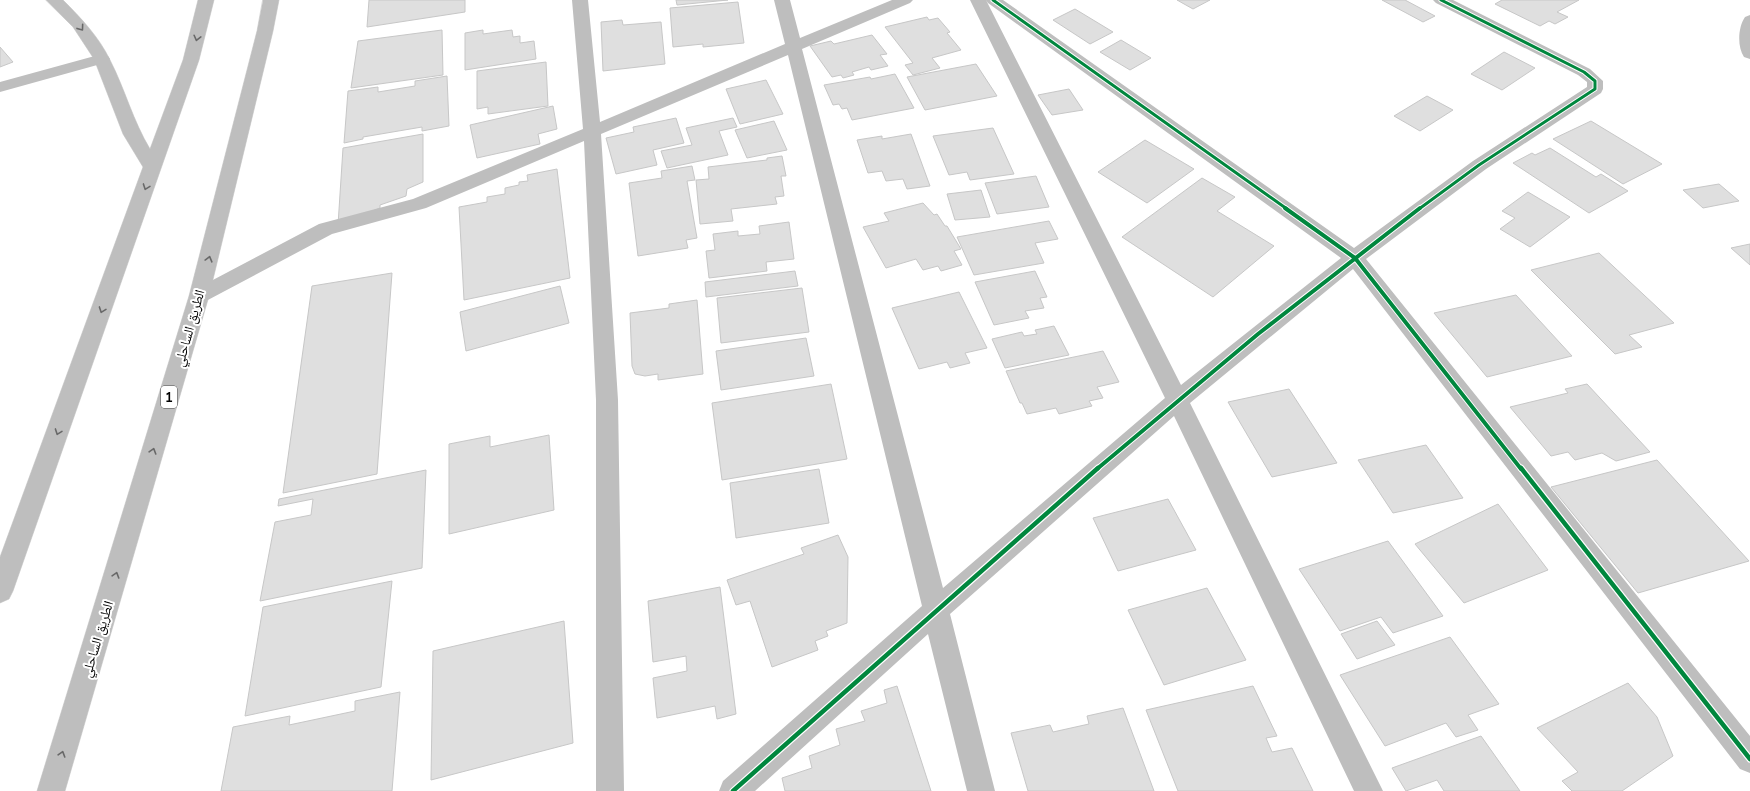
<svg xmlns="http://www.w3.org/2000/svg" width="1750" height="791" font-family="'Nunito Sans','Noto Naskh Arabic',sans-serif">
<rect width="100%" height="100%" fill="#fff"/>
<path fill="#dfdfdf" stroke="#c7c7c7" d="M369,0H465V12L367,27Z
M676,0H728L677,5Z
M1177,0H1210L1193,9Z
M1382,0H1405L1435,16L1423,22Z
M1502,0H1579L1557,12L1568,17L1555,24L1549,21L1540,26L1495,4Z
M738,2L744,43L703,47V44L673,47L670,8Z
M1075,9L1113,32L1090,44L1053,20Z
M927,17L929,20L938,18L950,32L947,33L961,50L932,58L940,68L913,75L905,65L913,63L885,27Z
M622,20L623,25L661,22L665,64L603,71L601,22Z
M442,30L443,75L351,88L358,41Z
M483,30V34L512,30L513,37L520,36V43L534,41L536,59L465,70V33Z
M872,35L887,54L880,55L888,66L871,70L869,67L852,72L854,75L843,78L841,75L832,77L810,46L831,41L834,44Z
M1121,40L1151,58L1130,70L1100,52Z
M0,47L13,62L0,67Z
M1504,52L1535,68L1502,90L1471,74Z
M546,62L548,106L488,114V107L477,109V71Z
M976,64L997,96L925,110L907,77Z
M895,74L914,108L852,120L847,108L842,109L839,104L833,105L824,85L870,77L871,79Z
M447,76L449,126L422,131V127L363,137V139L344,143L348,91L378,87V92L415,86V81Z
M766,80L783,114L740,124L726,89Z
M1069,89L1083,110L1052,115L1038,95Z
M1427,96L1453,110L1420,131L1394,116Z
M553,106L557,129L538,134L540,144L477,158L470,125Z
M676,118L684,143L653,150L657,165L616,174L606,138L634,132L633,127Z
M733,118L737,127L719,131L728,155L667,168L661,151L692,145L686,128Z
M774,121L787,150L747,158L735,130Z
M1591,121L1662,164L1623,184L1553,139Z
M993,128L1014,174L970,180L967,172L949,175L933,136Z
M423,134V182L407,189L406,196L380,205V208L338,225L343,148Z
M911,134L930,186L907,189L903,179L886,181L882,171L868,173L857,140L882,136V139Z
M1145,140L1194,169L1147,203L1098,172Z
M1550,148L1596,177L1601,174L1628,191L1589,213L1513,163L1532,153L1535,155Z
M782,156L786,176H781L784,196L775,197L777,204L731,209L733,221L700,224L696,180L709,179L708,167L767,160V158Z
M692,166L695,180L687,181L697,238L686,240L688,248L638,256L629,183L662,178L661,171Z
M557,169L570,278L464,300L459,207L487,202V197L505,194V188L519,185V182L528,181L527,175Z
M1036,176L1049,207L997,214L985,183Z
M1202,178L1235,197L1217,211L1274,246L1213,297L1122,237Z
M1719,184L1739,201L1703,208L1683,190Z
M981,190L990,217L955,220L947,194Z
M1528,192L1570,217L1530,247L1500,229L1515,218L1502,211Z
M923,203L934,215L937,214L945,226H947L961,249L954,251L962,265L941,271L938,266L923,270L916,259L886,268L863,227L889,221L884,213Z
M1049,221L1058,239L1035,243L1044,263L974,275L957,237Z
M789,222L794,259L766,262L767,271L709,278L706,251L715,250L713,234L738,231V236L760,234L759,226Z
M1750,244V265L1731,248Z
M1599,253L1674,323L1629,335L1642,347L1615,354L1531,270Z
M795,271L798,286L706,297L705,282Z
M1035,271L1047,297L1040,298L1044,308L1025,311L1029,318L994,325L975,282Z
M392,273L377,474L283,493L312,286Z
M560,286L569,323L466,351L460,312Z
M802,288L809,332L721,343L717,298Z
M959,292L987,348L965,353L970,363L950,368L947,362L919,369L892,308Z
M1516,295L1572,356L1487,377L1434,313Z
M697,300L703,374L658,380V374L645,376L635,374L632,366L630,313L669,308V304Z
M1054,326L1069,355L1005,368L992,339L1022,332L1024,336L1037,334L1035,330Z
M806,338L814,376L721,390L716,351Z
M1103,351L1119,382L1097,387L1103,398L1089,401L1092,406L1059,414L1056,408L1027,414L1022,403H1020L1006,371Z
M831,384L847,459L722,480L712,403Z
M1587,384L1650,452L1616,461L1602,453L1575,460L1568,452L1551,456L1510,407L1568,393L1565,389Z
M1289,389L1337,463L1272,477L1228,402Z
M549,435L554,510L449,534V444L490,436V447Z
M1426,445L1463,498L1393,513L1358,460Z
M1657,460L1749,561L1638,593L1551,487Z
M819,469L829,523L736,538L730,483Z
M426,470L422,568L260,601L275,522L311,515L313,499L278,506L279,499Z
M1168,499L1196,550L1118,571L1093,518Z
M1498,504L1548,570L1464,603L1415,544Z
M838,535L848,557L847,623L826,631L828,636L815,641L818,650L772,667L750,601L736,605L727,580L804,554L801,548Z
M1388,541L1443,616L1393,633L1381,617L1340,631L1299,569Z
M392,581L381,687L245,716L263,607Z
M720,587L736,714L717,719L715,706L657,718L653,678L687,671L686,656L653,662L648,601Z
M1207,588L1246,660L1164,685L1128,610Z
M564,621L573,743L431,780L433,651Z
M1377,621L1395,645L1357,659L1341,634Z
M1450,637L1499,704L1468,715L1478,730L1456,737L1446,723L1385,746L1340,675Z
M1628,683L1657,717L1673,756L1622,791H1572L1562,781L1578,772L1537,728Z
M897,686L931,791H785L782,778L812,768L809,756L840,745L836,729L865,721L861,711L887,703L884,690Z
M1253,686L1277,736L1266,738L1272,752L1292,748L1313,791H1178L1146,710Z
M400,692L392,791H221L233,727L290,716L289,725L355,711V701Z
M1123,708L1154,791H1028L1011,733L1050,725L1053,732L1089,724L1087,716Z
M1481,736L1520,791H1444L1437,780L1406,791L1392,768Z"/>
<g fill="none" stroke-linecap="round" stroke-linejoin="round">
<defs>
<path id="highway" d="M46,0H63C81,18 99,37 110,60C125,89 133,121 150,149L183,60L198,0H214L199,60L13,591L9,599L0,603V557L143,167L123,134L94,59L73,27Z
M263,0H279L273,31L209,296L65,791H37L189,296L257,31Z"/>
</defs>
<use href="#highway" stroke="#dbdbdb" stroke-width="1"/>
<path fill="#bebebe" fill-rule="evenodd" d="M572,0H588L600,122L785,44L774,0H790L800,38L892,0H913L910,3L802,49L943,588L1165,398L970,0H1003L1354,248L1473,161L1587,87V82L1578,75L1436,3L1433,0H1453L1590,69L1603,81V89L1601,93L1486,169L1366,259L1750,736V773L1740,769L1353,269L1190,403L1383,791H1354L1174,416L950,614L995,791H967L928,634L755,791H719L723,781L922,606L788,55L601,134L618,400L624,791H596V400L584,141L426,208L332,234L206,301L199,303L192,301L189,296L192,291L319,224L413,199L583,129ZM986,0L988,3L1341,258L1181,385Z
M1750,15V59L1744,57C1737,47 1738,27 1745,17Z
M102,54L108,56L110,59L108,62L0,92V82Z"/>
<use href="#highway" fill="#bebebe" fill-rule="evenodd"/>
<defs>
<path id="cycleway-far2" d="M993,0L1287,209
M1419,209L1479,165L1595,89V81L1584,72L1441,0"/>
<path id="cycleway-far1" d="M1285,208L1355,258L1521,469
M1097,469L1258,334L1420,208"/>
<path id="cycleway" d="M1521,468L1750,759
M733,791L1098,468"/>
</defs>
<use href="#cycleway-far2" stroke="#fff" stroke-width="5"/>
<use href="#cycleway-far1" stroke="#fff" stroke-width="6"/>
<use href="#cycleway" stroke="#fff" stroke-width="7"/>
<use href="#cycleway-far2" stroke="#00873e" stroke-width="3"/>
<use href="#cycleway-far1" stroke="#00873e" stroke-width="4"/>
<use href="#cycleway" stroke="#00873e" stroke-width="4.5"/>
</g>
<defs><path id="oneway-chevron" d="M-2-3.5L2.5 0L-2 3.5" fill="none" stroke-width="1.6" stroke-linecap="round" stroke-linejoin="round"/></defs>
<g stroke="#686868">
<use href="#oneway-chevron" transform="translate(81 28) rotate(54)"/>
<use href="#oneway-chevron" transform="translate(197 38) rotate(104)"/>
<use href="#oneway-chevron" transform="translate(146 187) rotate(110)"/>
<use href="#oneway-chevron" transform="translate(209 259) rotate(-75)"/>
<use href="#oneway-chevron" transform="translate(102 310) rotate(110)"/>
<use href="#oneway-chevron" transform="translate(58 432) rotate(110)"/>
<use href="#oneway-chevron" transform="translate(153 451) rotate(-73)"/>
<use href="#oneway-chevron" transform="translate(116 575) rotate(-73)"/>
<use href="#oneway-chevron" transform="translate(62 754) rotate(-73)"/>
</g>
<g text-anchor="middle" stroke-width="4" stroke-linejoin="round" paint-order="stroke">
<rect fill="#fff" stroke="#4c4c4c" stroke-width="1" x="161" y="386" width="16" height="22" rx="3"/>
<g font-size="13" font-weight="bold" fill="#000">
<text x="169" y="402">1</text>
</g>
<g font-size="14" fill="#000" stroke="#fff">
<text transform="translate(189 328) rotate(-74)" y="5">الطريق الساحلي</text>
<text transform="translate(97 639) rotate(-73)" y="5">الطريق الساحلي</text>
</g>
</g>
</svg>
